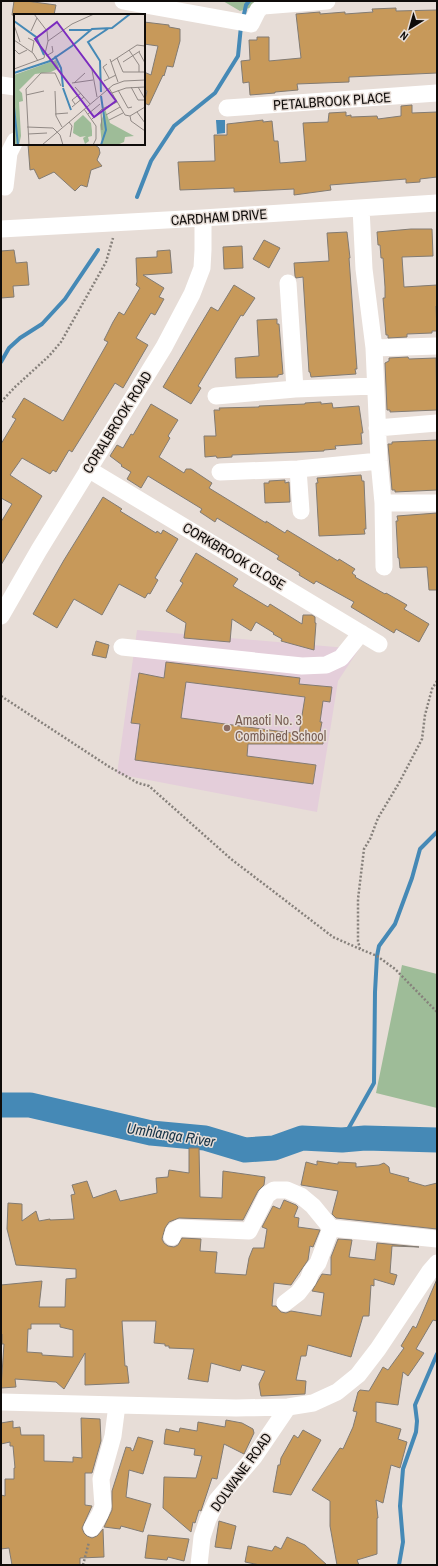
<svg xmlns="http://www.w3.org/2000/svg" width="438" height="1566" font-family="'Archivo Narrow',sans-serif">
<rect width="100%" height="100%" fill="#e7ddd7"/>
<path fill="#e4ceda" d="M137,630L359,649L338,681L317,812L117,774Z"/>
<path fill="#9ebc98" d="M223,1H255L252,7L240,11Z
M402,965L437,974V1108L376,1093Z"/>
<path fill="#4589b6" d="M216,120H225V133L217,134Z"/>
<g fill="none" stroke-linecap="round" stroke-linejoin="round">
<path stroke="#4589b6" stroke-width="4" d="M243,19L246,5L249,1
M137,197L151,161L174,126L215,93L238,56L241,26
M1,362L9,348L20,338L42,324L65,299L98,250
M342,1140L374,1083L375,992L377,956L379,946L395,924L412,878L420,849L437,832
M399,1565L403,1542L400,1506L403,1469L416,1432L417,1421L415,1405L437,1354"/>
<path stroke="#4589b6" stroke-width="25" d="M1,1105H30L151,1133L205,1138L245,1150L274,1148L302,1138L342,1140L365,1138L437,1140"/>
</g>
<path fill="#c7995a" stroke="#827b73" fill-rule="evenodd" d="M14,1H26L56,5L54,15H12Z
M396,8V11L437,10V73L349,77V82L297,84L298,90L275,92V93L250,95L249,82L243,83L241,61L250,60L249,40H257V37H269V61L301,58L296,14L320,12V14L345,12V14L373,12L372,9Z
M144,22L169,25V27L180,29V41L173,67L167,66L164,76L163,75L149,105L144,103L147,91L144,90V72L151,75L158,46L144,44Z
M412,105V113L437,112V177L420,179V182L406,183V179L330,185L331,190L294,195V189L234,192V188L180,190L178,162L215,161L214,135H227V124L263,120V122L272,121L274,141H278L280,163L306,161L303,123L328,122L329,113L346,112V116L351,115V117L377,116L378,119L401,116V106Z
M28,144H94L99,148L100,153L97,160L102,166L91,170L87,187L81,185L75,191L54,172L39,179L34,169L30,170Z
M411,229H432L433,256L402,257L404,287L437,285V306H436L437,331H432V333L407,334V337L388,338V335H386L383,298H385V287L383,258H381L380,245H378L377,232Z
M347,232L350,258H349L357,369H355L356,374L311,377L310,372H309L303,277L296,278L295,276L294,263L329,261L327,233Z
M264,240L280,248L269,268L253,259Z
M242,246L243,268L224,269L223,247Z
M14,250L16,263L27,262L29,285L13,286L14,297L1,298V251Z
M170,250L172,273L143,275L164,288L159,297L164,299L155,315L151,313L136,338L148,345L123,388L115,383L72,452L69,450L56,472L53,470L50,474L22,458L10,475L42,496L1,565V522L12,504L1,498V444L16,419L12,417L24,398L63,421L108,342L104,340L113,322L119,312L124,315L140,288L136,285L137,282L136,258L157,257V251Z
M234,285L255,298L243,316L241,315L198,386L201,388L191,404L163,387L211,307L218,311Z
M277,319V324H279L283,374L278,375V377L236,378L235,358L259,356L257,320Z
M408,357L409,359L436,358L437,410L390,412V410H387L385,363L389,361V358Z
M321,402V404L332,403L333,408L359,406L363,433H361L362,444L335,446L336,449L324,450V451L232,455V457L217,458L216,456L205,457L204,436H216L214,410H220L219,408L259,407V406L305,404V403Z
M151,404L178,420L168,436L170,438L159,457L184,473L186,469H191L212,483L209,488L266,523V521L285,533L287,530L338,561L339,559L355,569L352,573L356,576L355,577L385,594L386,593L407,605L404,609L429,624L419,642L396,629L394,633L351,607L354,602L316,581L314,584L299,575L300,573L277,559L279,556L217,518L215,522L200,512L202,509L148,476L141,488L127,479L131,472L121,466L122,465L110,456L117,445L123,448L131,434L133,435Z
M437,440V490L395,492V490H392L388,444H392V442Z
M361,475L362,481H364L366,529H364L365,534L319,536L316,483H318L317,478Z
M285,480V483L289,482L290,502L265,503L264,483H269V481Z
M103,497L122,509L120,511L156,533L157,531L161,534L163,530L178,539L155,578L158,580L150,594L148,593L145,598L119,584L102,615L74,599L57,628L33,614L64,560Z
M437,513V590H429L427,567L400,568L399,558H398L396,521H398L397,516Z
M196,553L238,579L233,586L268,607L270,604L302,624L303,615H312L315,617V623H316L314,650L281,641L282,639L273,634L274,633L256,622L251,631L232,619L230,642L184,638L186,623L166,611L183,583L180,581Z
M96,641L109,645L106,658L92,655Z
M166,662L300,678L299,684L332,687L330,702L323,701L320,722H322L319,737H323V744H248L247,756L316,765L313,784L135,760L140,724L131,723L139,673L164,678ZM186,682L305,697L299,734L181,718Z
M189,1148H199L200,1197L222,1198L223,1171L265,1177L264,1185L258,1191L243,1220L179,1218L169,1222L165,1228L162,1239L164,1243L168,1246L174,1247L178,1245L182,1238L201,1239L200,1251L217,1252L215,1273L246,1275L249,1258L253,1248H264L267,1229L262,1227L273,1206L280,1209L284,1200L296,1205L298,1207L294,1217L299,1218L298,1227L320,1230L313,1247L310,1246L308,1260L291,1285L274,1283L272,1306H276L281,1312L286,1313L291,1311L321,1316L324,1293L312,1291L322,1274L331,1275V1257L338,1239L352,1240L349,1257L375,1260L377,1243L419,1247L392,1246L390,1273L397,1275L394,1285L374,1279V1286L371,1285L369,1316H363L351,1357L308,1345L306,1356H301L296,1380L306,1381L305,1394L261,1396L259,1384L265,1371L242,1365L240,1371L211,1363L208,1382L188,1379L194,1349L169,1348V1346H165V1344L154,1343L156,1321H122L125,1366H127L129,1383L85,1385V1353L64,1389L56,1382L15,1379L16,1387L1,1388L4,1344H2V1334H1V1285L42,1281L39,1307H65L66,1279L76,1278V1269L16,1265L7,1229L8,1203L22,1204V1221L36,1211L39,1221L50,1219V1220L74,1219L71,1195L75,1194L72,1185L87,1181L93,1198L116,1190L120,1201L157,1193L156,1178L168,1177L169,1170L189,1173ZM31,1324H60V1327L73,1330V1357L42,1355V1353L27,1352L28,1329H31Z
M317,1161L338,1164V1162L356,1163V1167L379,1165L384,1163L389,1167L390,1173L409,1178L408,1181L425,1186L437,1183V1229L336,1218L332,1214L338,1191L301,1185L306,1162L317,1165Z
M437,1279V1321L433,1320L416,1349L424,1353L408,1376L403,1372L398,1405L376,1402V1422L401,1429L398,1439L407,1442L400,1468L391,1465L383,1503L376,1500L378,1518H377V1554L357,1560L359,1565H337L330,1526V1501L312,1490L340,1448L343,1449L353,1427L357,1412L353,1411L358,1392L360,1390L369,1391L383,1367L388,1370L404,1348L401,1346L413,1326L416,1328Z
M81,1418L100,1419L101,1441L92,1473H85V1505L92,1506L82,1528L84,1533L87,1536L92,1538L97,1536L103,1529L104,1557L80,1558V1565H12L9,1548L1,1549V1495L5,1496V1479H14V1468H15L13,1446H10V1442L1,1444V1423L13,1421V1428L20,1427L21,1435H44V1461L73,1462V1457L82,1458Z
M226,1420L242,1423L253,1429L254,1433L244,1454L224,1444L217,1479L212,1478L201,1511L199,1510L195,1523L193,1522L191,1532L163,1508L164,1477L196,1478L202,1456L194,1455L195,1449L164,1444L165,1434L166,1429L179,1432L180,1428L197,1431L198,1422L225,1427Z
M303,1430L321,1440L291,1495L273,1492L278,1465H280L281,1458L294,1435L298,1438Z
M138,1437L153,1441L143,1474L129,1470L126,1497L151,1504L143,1532L121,1526L120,1529L104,1527L112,1510V1491L126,1447L131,1448V1450L133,1451Z
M219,1521L236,1526L231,1549L215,1547Z
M148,1535L189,1539L184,1561L168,1557L167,1560L145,1558Z
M287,1537L305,1545L327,1565H260L245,1562L248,1546L272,1551L275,1546L281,1549Z"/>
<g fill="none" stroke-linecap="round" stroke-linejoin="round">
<path stroke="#86807b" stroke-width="2.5" stroke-dasharray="2 2" stroke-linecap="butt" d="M1,402L15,387L49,356L61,342L106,262L113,238
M437,681L432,689L425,715L422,739L399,783L378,818L370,839L364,849L358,899V941L360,949L377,956L395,969L437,1012
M1,696L108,766L138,783L149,786L231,859L273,891L333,937L360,949
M83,1565L89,1542"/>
<path stroke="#fff" stroke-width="17" d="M123,1L251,24L258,10L263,6L327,1
M1,85L15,87
M227,108L437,93
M5,187L9,153L15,141
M361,208L364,269L374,348L379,461L383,503L384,567
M1,229L203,218L437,203
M288,283L295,389
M374,348L437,346
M216,396L295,389L374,386
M377,428L437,423
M88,469L379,644
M298,469L301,511
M220,472L298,469L379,461
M383,503H437
M1,616L39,550L164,347L192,294L202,268L203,250V218
M122,647L302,666L326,665L341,658L361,633
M172,1237L174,1231L179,1228L249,1231L267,1195L274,1190H287L301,1196L313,1206L331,1228
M285,1303L298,1293L308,1280L311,1272L318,1263L331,1228L437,1239
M1,1402L236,1408L288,1407L313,1403L337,1392L358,1375L378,1349L430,1271L437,1263
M92,1528L100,1514L103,1506L101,1479L113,1436L117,1405
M199,1565L202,1537L208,1519L217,1500L254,1457L288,1407"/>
</g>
<circle fill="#8d6e63" stroke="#e7ddd7" stroke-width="1.5" cx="227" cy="728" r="4"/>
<g text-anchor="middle" stroke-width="3" stroke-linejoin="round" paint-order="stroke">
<g font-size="14" fill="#0f0c0a" stroke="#e7ddd7">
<text transform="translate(332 101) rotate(-4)" y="5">PETALBROOK PLACE</text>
<text transform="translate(219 217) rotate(-4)" y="5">CARDHAM DRIVE</text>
<text transform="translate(117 422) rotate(-58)" y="5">CORALBROOK ROAD</text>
<text transform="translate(234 556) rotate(31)" y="5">CORKBROOK CLOSE</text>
<text transform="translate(241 1472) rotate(-54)" y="5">DOLWANE ROAD</text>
</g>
<g font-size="14" fill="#785e54" stroke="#e7ddd7" text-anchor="start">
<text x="235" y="725">Amaoti No. 3<tspan x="235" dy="16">Combined School</tspan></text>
</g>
<g font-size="15" font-style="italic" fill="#143246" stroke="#e7ddd7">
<text transform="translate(171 1135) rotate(9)" y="5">Umhlanga River</text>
</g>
</g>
<g transform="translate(14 14)">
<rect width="131" height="131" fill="#e7ddd7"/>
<path d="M42,46L45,54L37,58L21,60L5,76L8,79L9,87L5,88L7,122L5,131H1L0,61ZM91,95L96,109L120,122L111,123L110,128L103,131H88L86,111ZM69,101L77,109L78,117V122L74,123L75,127L71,130L69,124L72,122L66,123L59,119L60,109Z" fill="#9ebc98"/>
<path fill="none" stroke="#4589b6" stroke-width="2" d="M0,7L22,23L30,41M55,16H77M41,42L47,54L49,73M0,59L36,47L58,32L78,15L98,14L116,0M49,74L57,96M87,78L86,47L74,28L95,14M0,93L4,131M87,131L92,116L87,82"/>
<path fill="none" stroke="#918985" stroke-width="1" d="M20,0L33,17L34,27M0,11L6,28M17,17L23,4M14,24L20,27L18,38M0,26L19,39L24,47M0,35L5,40L13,36M115,36L125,51V58M125,38L131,49M32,42L39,38L38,32M103,44L109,58H131M96,45L104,68M97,48L123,31L131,32M109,48L126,37M93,50L89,53L95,64M0,55L30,44L34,27L58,10L80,0M78,56L83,83M90,67L102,61M58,69L79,66M60,69L71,59M61,73L76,90M117,73L124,86H131M124,73L131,85M95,74L111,101L116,102L131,93M104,76L114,94L118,93M41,77L42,102L48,113M98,79L112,74L131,73M12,81L30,77M61,90L58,86L67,79M58,93L70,83M70,95L82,112V125L79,131M87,98L88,116M123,98L131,109M41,100L54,99M74,100L86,90M92,101L106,93M116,102L117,107L131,117M78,105L88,95L103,88M95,106L109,99M55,108L58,112L56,123M13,113L39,114L46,121L49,131M14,120L33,119M15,131L12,75L27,59H41L47,72M28,131L99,71L110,67L131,66"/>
<path fill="#7b2cbf" fill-opacity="0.15" stroke="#7b2cbf" stroke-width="2" d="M43,8L102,87L80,103L21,25Z"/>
<rect width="131" height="131" fill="none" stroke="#0f0c0a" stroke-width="2"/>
</g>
<rect width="438" height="1566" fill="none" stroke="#0f0c0a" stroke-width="4"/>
<g transform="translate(410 28) rotate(217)" stroke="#e7ddd7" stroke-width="3" paint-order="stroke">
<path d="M0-3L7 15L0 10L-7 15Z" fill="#0f0c0a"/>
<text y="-6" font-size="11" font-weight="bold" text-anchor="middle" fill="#0f0c0a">N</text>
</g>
</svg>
